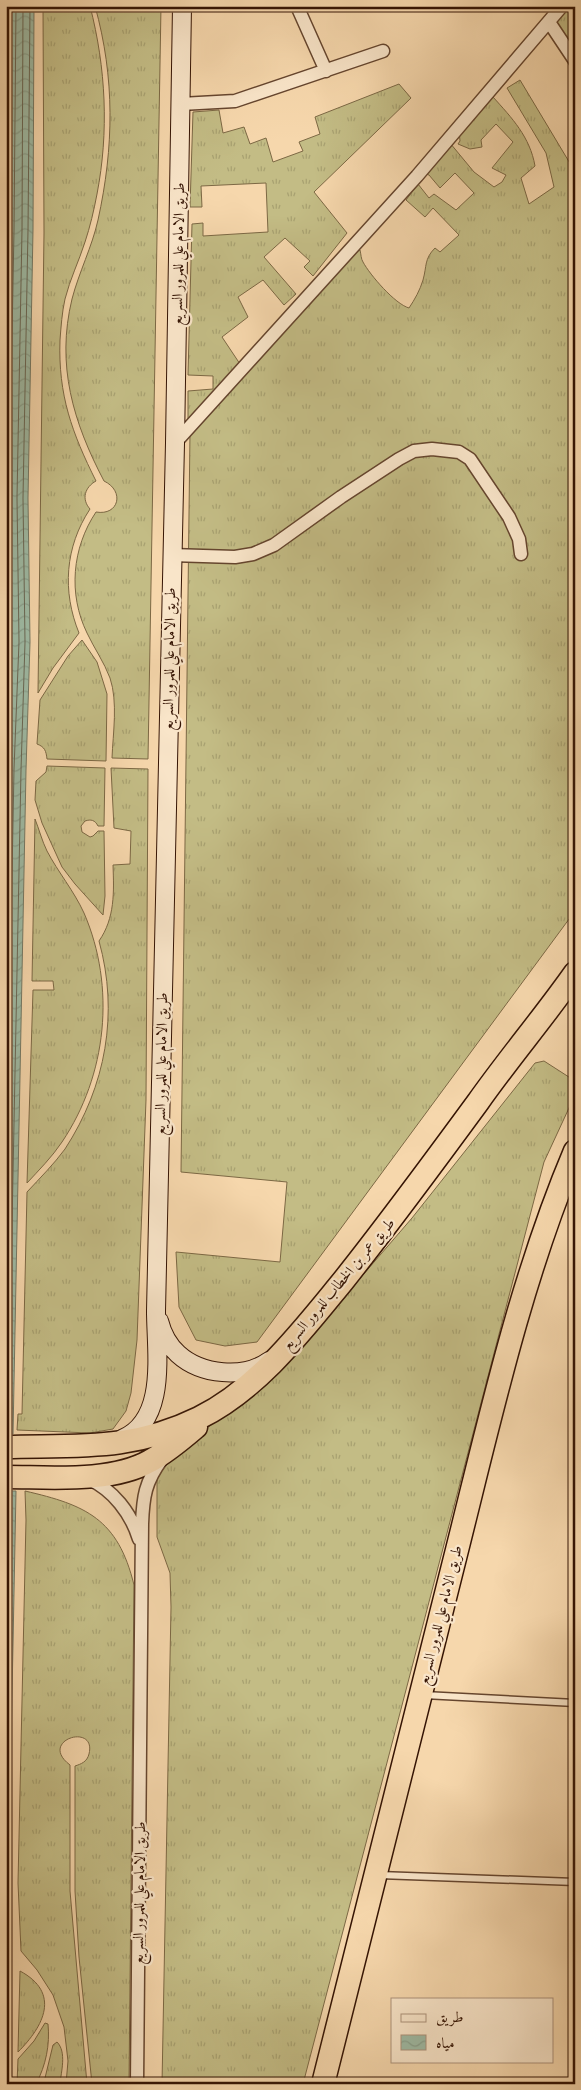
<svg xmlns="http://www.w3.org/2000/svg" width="581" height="2090" font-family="'Libre Bodoni',Amiri,serif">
<defs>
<pattern id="grass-tufts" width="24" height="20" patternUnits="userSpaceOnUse" patternTransform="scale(1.25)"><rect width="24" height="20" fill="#c3bc85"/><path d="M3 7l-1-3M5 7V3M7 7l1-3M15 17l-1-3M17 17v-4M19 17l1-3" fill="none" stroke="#a8a171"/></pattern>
<pattern id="water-waves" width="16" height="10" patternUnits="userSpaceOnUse" patternTransform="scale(1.25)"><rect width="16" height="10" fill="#9ebaa4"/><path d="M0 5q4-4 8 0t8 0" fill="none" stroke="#899f8c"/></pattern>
</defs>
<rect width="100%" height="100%" fill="#f6d7ac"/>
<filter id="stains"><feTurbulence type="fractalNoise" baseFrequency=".004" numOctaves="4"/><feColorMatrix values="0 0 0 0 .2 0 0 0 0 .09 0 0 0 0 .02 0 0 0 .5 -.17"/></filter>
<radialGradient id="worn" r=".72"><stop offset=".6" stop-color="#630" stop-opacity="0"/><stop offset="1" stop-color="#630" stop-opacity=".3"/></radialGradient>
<path fill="url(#grass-tufts)" stroke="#7c6844" d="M43,6H90C106,68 109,132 97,194C94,210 90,227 85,242C79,261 70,279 65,299C62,312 61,327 60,340C58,395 72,433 96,481C85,487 81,499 90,509C65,547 62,591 79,633L53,668L38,693L44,233Z
M95,6H161L148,759L112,758C113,733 118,702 110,678C104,662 94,648 87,633C68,594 72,548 96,512C119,516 125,491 104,481C73,422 56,365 72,299C79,272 92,247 98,220C114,147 115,78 95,6Z
M569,6H575V54L553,23Z
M520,80L571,165L575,162V911L257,1342L225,1346L196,1340L179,1307L176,1252L280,1262L287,1182L181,1172L190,432L314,300L354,250H360C361,254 361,259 363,262C370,275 395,304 409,308C415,299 420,290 423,280C427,266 424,259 435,248L440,252L459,235L433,208L425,217L406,200L418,184L429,198L434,194L456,210L474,193L455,173L440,188L429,175L421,172L450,143L474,172L494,187L502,182L506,175L492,168L513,142L496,124L481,140L482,147L470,149L458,144L460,141L459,130L493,97C512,118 530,137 535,166L521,178L529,204L554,187L546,153L507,88Z
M399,84L411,98L314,192L347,233L313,276L304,267L310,261L285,238L264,257L296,294L284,305L263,280L238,297L248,317L222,337L240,364L188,426V391L213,389V376L188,375L192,224L203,223V236L268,232L266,183L201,186L202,207H190L193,112L219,110L223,133L244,127L250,144L266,138L273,162L303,151L299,142L320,134L315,117Z
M82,640L97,662L107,694L106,761L47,759C46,751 45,747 37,744L40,700L68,656Z
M47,766L105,768L104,826H98C95,820 91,819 85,821L81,826L82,832L90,837L93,836L98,831H104L105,896L103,915L75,884L62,867L42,823L35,800L36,781L46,772Z
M111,768L148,769L146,1100L137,1340L131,1393L126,1411L113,1429L90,1433L17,1430L18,1414H22L27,1192C40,1178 54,1164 65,1149C106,1086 119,1013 99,941C115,918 114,892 113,865L130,864L131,831L114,828Z
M35,819C39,829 42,841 47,851C58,872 74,891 84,913C116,987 107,1075 62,1142C52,1157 39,1170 27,1183L33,990H54L53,981H32Z
M544,1061L572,1079L575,1095L544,1162L303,2084H162L171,1607L170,1573L157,1537V1473L185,1444L245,1400L288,1362L412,1218L535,1063Z
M25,1491C86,1505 118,1519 134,1585L129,2084H92L79,1957L75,1891V1766C81,1764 87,1762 89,1754C97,1722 37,1740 70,1765V1891L87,2084H66L68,2061L64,2027L53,1995L37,1970L21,1951L18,1883L26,1520Z
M20,1971C61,1993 44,2026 18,2052Z
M45,2023L48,2024C50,2045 46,2065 36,2084H17L18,2059L34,2041Z
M57,2042C67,2052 61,2072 60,2084H42L45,2078L53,2045Z"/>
<path fill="url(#water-waves)" stroke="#747864" d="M6,6H34L33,230L28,498L30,642L26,770L13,1434H6Z
M6,1491H16L6,2002Z"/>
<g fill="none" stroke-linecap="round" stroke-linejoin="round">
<path stroke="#6a6754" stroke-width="1" d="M6,799L11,642L9,498L14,230L16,6
M6,1195L14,769L19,642L17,498L22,230L23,6
M6,1430L8,1427L21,770L25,642L23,498L28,230L30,6
M6,1496L11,1498L6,1732"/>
<defs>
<path id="lane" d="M424,1695L575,1703
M379,1875L575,1882"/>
<path id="street" d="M297,6L326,71
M549,22L575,61
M181,104L235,101L383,51
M175,443L417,176L562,6
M171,555L235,557L253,554L274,545L341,497L399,459L414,451L432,449L459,452L470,459L509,517L519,539L521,554
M89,1479C113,1490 131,1513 139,1539
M137,2084L142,1524C143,1497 145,1482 162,1459"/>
<path id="secondary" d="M159,1321C162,1333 169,1346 178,1354C201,1375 244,1379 269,1361
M122,1439C168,1420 156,1352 156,1311L175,443L182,6"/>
<path id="highway" d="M6,1447C77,1445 132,1451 199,1418C258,1389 302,1331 343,1281C390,1222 434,1162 478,1102C509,1058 544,1017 575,973
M6,1477C50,1477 111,1483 150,1461C167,1452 182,1439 196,1427
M323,2084C368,1903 413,1722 459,1542C492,1410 522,1276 575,1151"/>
</defs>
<use href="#lane" stroke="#65452e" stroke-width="9"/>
<use href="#street" stroke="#65452e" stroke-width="15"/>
<use href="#secondary" stroke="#351404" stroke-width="20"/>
<use href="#highway" stroke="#351404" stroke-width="25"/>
<use href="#lane" stroke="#f9e5c9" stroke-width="6"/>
<use href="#street" stroke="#f9e5c9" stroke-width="12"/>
<use href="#secondary" stroke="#f9e5c9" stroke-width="18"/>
<use href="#highway" stroke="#f6d7ac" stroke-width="22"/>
</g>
<g text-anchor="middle" stroke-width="4.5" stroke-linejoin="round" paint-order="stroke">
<g font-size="15" fill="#351404" stroke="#f9e5c9">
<text transform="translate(178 254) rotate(-89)" y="5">طريق الامام علي للمرور السريع</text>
<text transform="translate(169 659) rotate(-89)" y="5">طريق الامام علي للمرور السريع</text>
<text transform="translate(161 1064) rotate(-89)" y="5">طريق الامام علي للمرور السريع</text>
<text transform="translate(338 1284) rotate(-50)" y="5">طريق عمر بن الخطاب للمرور السريع</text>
<text transform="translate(440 1615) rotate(-76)" y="5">طريق الامام علي للمرور السريع</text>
<text transform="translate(139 1893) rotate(-89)" y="5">طريق الامام علي للمرور السريع</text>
</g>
</g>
<rect width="581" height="2090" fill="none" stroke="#f6d7ac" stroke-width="25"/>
<rect x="8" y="8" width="566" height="2075" fill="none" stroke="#351404" stroke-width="2.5"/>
<rect x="12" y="12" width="556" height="2065" fill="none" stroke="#351404"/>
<rect x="391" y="1998" width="162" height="65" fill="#f9e5c9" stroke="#ab917a"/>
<rect x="401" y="2014" width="25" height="8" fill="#f9e5c9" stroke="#ab917a"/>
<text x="436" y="2022" font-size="15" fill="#351404">طريق</text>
<rect x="401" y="2035" width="25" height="15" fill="url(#water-waves)" stroke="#ab917a"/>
<text x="436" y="2048" font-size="15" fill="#351404">مياه</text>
<rect width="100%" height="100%" filter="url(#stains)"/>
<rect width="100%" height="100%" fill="url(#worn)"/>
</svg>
